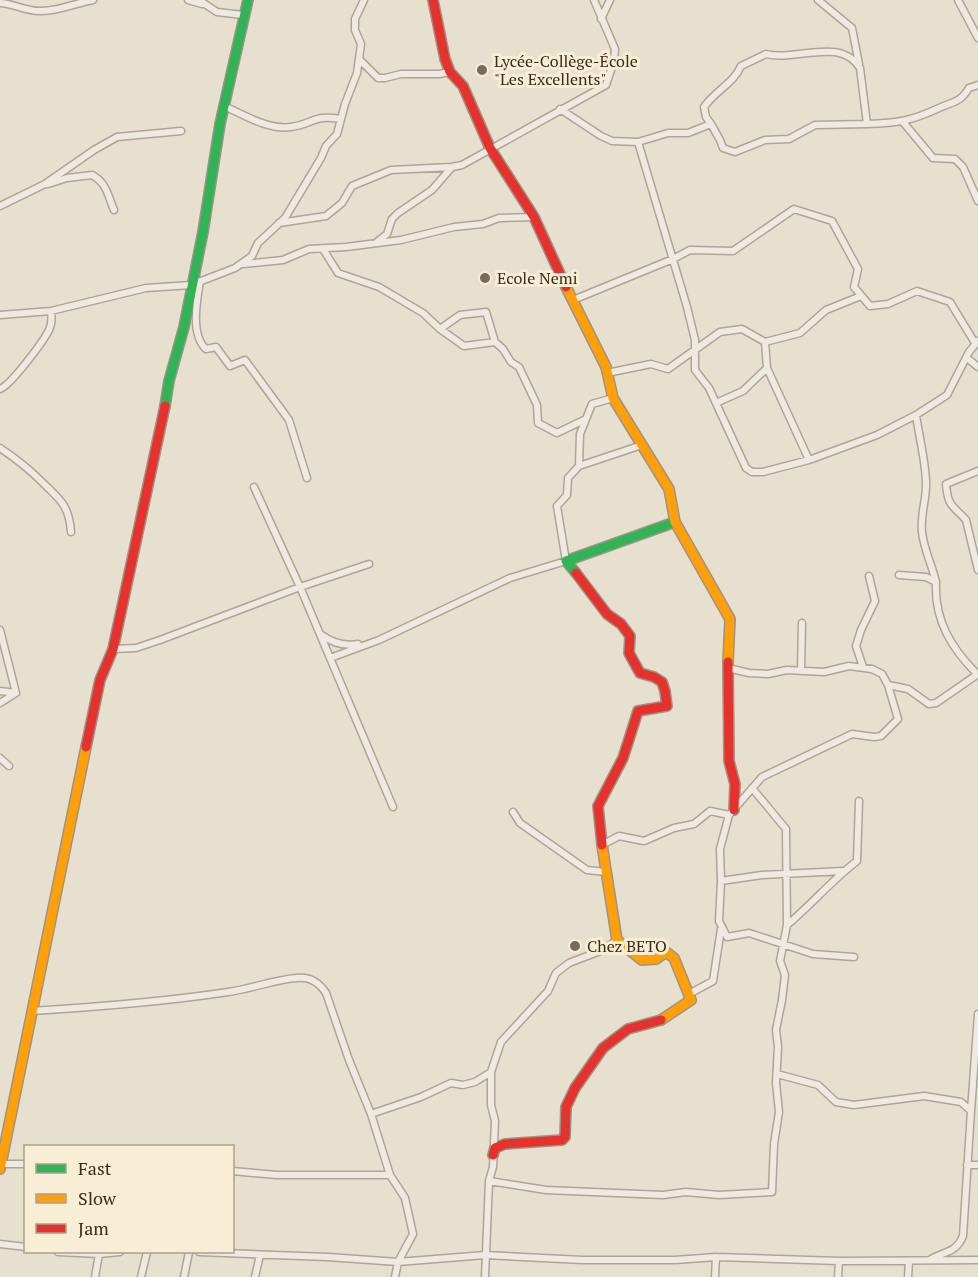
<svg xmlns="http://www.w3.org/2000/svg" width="978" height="1277" font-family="'PT Serif',serif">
<rect width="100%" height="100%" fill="#e8e0ce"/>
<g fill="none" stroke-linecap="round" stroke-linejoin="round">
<defs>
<path id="street" d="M188,0L202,4
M199,0L217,12L243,15
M818,0L852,28L859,64
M958,0L978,38
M0,3C13,3 26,12 42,11C59,11 76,3 93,0
M601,19L610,0
M359,59L378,78H385L401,74H439L450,72
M224,106C244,115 268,130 291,127C312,124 316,114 340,119
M560,109L601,136L612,141L638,142L668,133H688L711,124L720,140L723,148L735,152L765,140L789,139L815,125L867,124
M903,122L933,158L955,159L963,167L978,201
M711,124L706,117L704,107C715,91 734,83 741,66L766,54C796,62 840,36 860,68L867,124C898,123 911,121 939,108C954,101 960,103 969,88L978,85
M638,142L687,307L695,340V370L709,388L746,468L752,472H763L809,460L877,435L916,415L947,395L969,352L978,341
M48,184L67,178L92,175C107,183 108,196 114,210
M0,206L45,184L94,150L117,137L181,131
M279,223L326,216L342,203L352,186L391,170L452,167L462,165L606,85L614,61L615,49L594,0
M377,242L387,234L392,219L398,213L432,190L452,167
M323,249L338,273L379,287L423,313L440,329L464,346L495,342L486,312L460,315L440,329
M243,264L283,260L309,249L346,247L401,240L454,227L483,224L499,218L534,217
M200,281C197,299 190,335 206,349L216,347L230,366L245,360L289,420L307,478
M573,300L673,259L690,250L733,251L794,209L832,221L858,269L854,287L870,306L888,304L917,291L950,302L975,343
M0,315L51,311L146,288L191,285L235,268L252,256L258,243L285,218L321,158L326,146L337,134L345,104L357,73L361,44L355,30V19L364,0
M495,342L503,349L511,362L519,367L537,405L538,423L557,433L586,419
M967,358L978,367
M767,368L809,460
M607,373L651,364L668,369L720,332L742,329L765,342L800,333L826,310L861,296
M0,389C11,385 43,342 49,330C52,324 52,318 51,311
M716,403L743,391L767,368L765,342
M916,415C919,436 925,459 926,481C927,498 920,515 922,532C924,550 932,565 936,582
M0,448C15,458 28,468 41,481C59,499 69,504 71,532
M579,466L580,434L592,404L613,398
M978,471L946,484C948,508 953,505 966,520L978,570
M254,487L300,587L369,564
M899,575L926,577L936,582C934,621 952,649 978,675
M0,630L16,693
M320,634C331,642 343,647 358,644
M113,649L136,648L160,640L300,587L393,807
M330,658L379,640L510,578L566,561L557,506L567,495L568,478L579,466L642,445
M863,667L856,646L861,630L875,601L869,576
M728,668L749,673L768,674L787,670L824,672L849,666L872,669L882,674L888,685L898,719L881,736L874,737L852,734L762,777L729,815L720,849L721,881L719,921L727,937L749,933L813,954L854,957
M801,671L802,623
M888,685L908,689L929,704L936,703L978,674
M0,691L16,693L0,703
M0,758L9,766
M752,788L786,829L787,925
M513,812L520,823L587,870L606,872
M602,845L619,836L644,841L674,828L694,824L710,811L729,815
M721,881L762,875L843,871
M689,994L713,981L721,929
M31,1011C97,1007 162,1002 228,992C251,989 273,980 296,978C310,976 319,982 326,993L349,1060L371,1114L390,1175L405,1198L413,1234L398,1262L395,1277
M777,1074L818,1085L836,1102L854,1105L924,1096L961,1102L971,1111L963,1236C956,1253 945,1251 931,1259
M971,1111L978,1014
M371,1114L421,1097L451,1083L463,1085L475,1082L491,1072L501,1042L548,991L556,973L569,963L603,950L617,940
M1,1164H26
M967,1165H978
M232,1171L277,1175H390
M489,1181L546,1190L663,1195L686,1192L719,1195L772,1192L774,1144L779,1112L776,1083L778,1047L776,1030L782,1000L785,975L780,961L787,925C812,904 831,881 857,861L859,801
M0,1244L26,1247
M58,1252L99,1254L120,1252
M199,1252L328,1257L398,1262L485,1255L582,1260H675L716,1257L839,1261L978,1260
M95,1277L99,1254
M141,1277L147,1252
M184,1277L189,1252
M255,1277L260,1255
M485,1277L489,1181L493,1167L495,1121L491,1105V1072
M715,1277L716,1257
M838,1277L839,1261
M908,1277L909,1261"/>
<path id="fast" d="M165,406L169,381L184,327L203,232L220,124L248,0
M576,573L566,561L675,522"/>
<path id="slow" d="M566,287L606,367L613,398L669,489L675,522L730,619L728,662
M602,845L617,940L642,960L656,959L666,952L674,958L691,1000L661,1020
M0,1169L86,747"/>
<path id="jam" d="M433,0L445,59L450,72L463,86L490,148L534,217L566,287
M576,573L607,614L621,624L630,636L629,653L640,673L654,677L662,682L665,691L667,706L638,711L623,758L598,806L602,845
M728,662L729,761L735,784L734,810
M86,747L100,680L113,649L165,406
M493,1155L495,1148L505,1144L562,1140L565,1137L566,1107L575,1088L603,1048L628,1029L661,1020"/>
</defs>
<use href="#street" stroke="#ada597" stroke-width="9"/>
<use href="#fast" stroke="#9d9487" stroke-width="12"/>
<use href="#slow" stroke="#9d9487" stroke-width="12"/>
<use href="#jam" stroke="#9d9487" stroke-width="12"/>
<use href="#street" stroke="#efeae1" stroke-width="6"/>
<use href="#fast" stroke="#30b455" stroke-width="9"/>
<use href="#slow" stroke="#ff9f0a" stroke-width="9"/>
<use href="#jam" stroke="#e5322d" stroke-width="9"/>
</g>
<g fill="#796b5c" stroke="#f8edd5" stroke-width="2">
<circle cx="482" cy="70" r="6"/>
<circle cx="485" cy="278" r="6"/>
<circle cx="575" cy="946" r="6"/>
</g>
<g text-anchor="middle" stroke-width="6" stroke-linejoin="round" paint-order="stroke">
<g font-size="16" fill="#3d2c1e" stroke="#f8edd5" text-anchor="start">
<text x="494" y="67">Lycée-Collège-École<tspan x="494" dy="18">"Les Excellents"</tspan></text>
<text x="497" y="284">Ecole Nemi</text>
<text x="587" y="952">Chez BETO</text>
</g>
</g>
<rect x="24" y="1145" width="210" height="108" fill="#f8edd5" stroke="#ada08c" stroke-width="1.5"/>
<rect x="36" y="1164" width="30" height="9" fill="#30b455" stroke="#ada08c" stroke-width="1.5"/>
<text x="78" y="1175" font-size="18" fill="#3d2c1e">Fast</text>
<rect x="36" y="1194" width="30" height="9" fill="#ff9f0a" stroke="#ada08c" stroke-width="1.5"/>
<text x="78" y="1205" font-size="18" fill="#3d2c1e">Slow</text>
<rect x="36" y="1224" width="30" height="9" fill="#e5322d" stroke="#ada08c" stroke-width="1.5"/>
<text x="78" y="1235" font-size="18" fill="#3d2c1e">Jam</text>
</svg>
